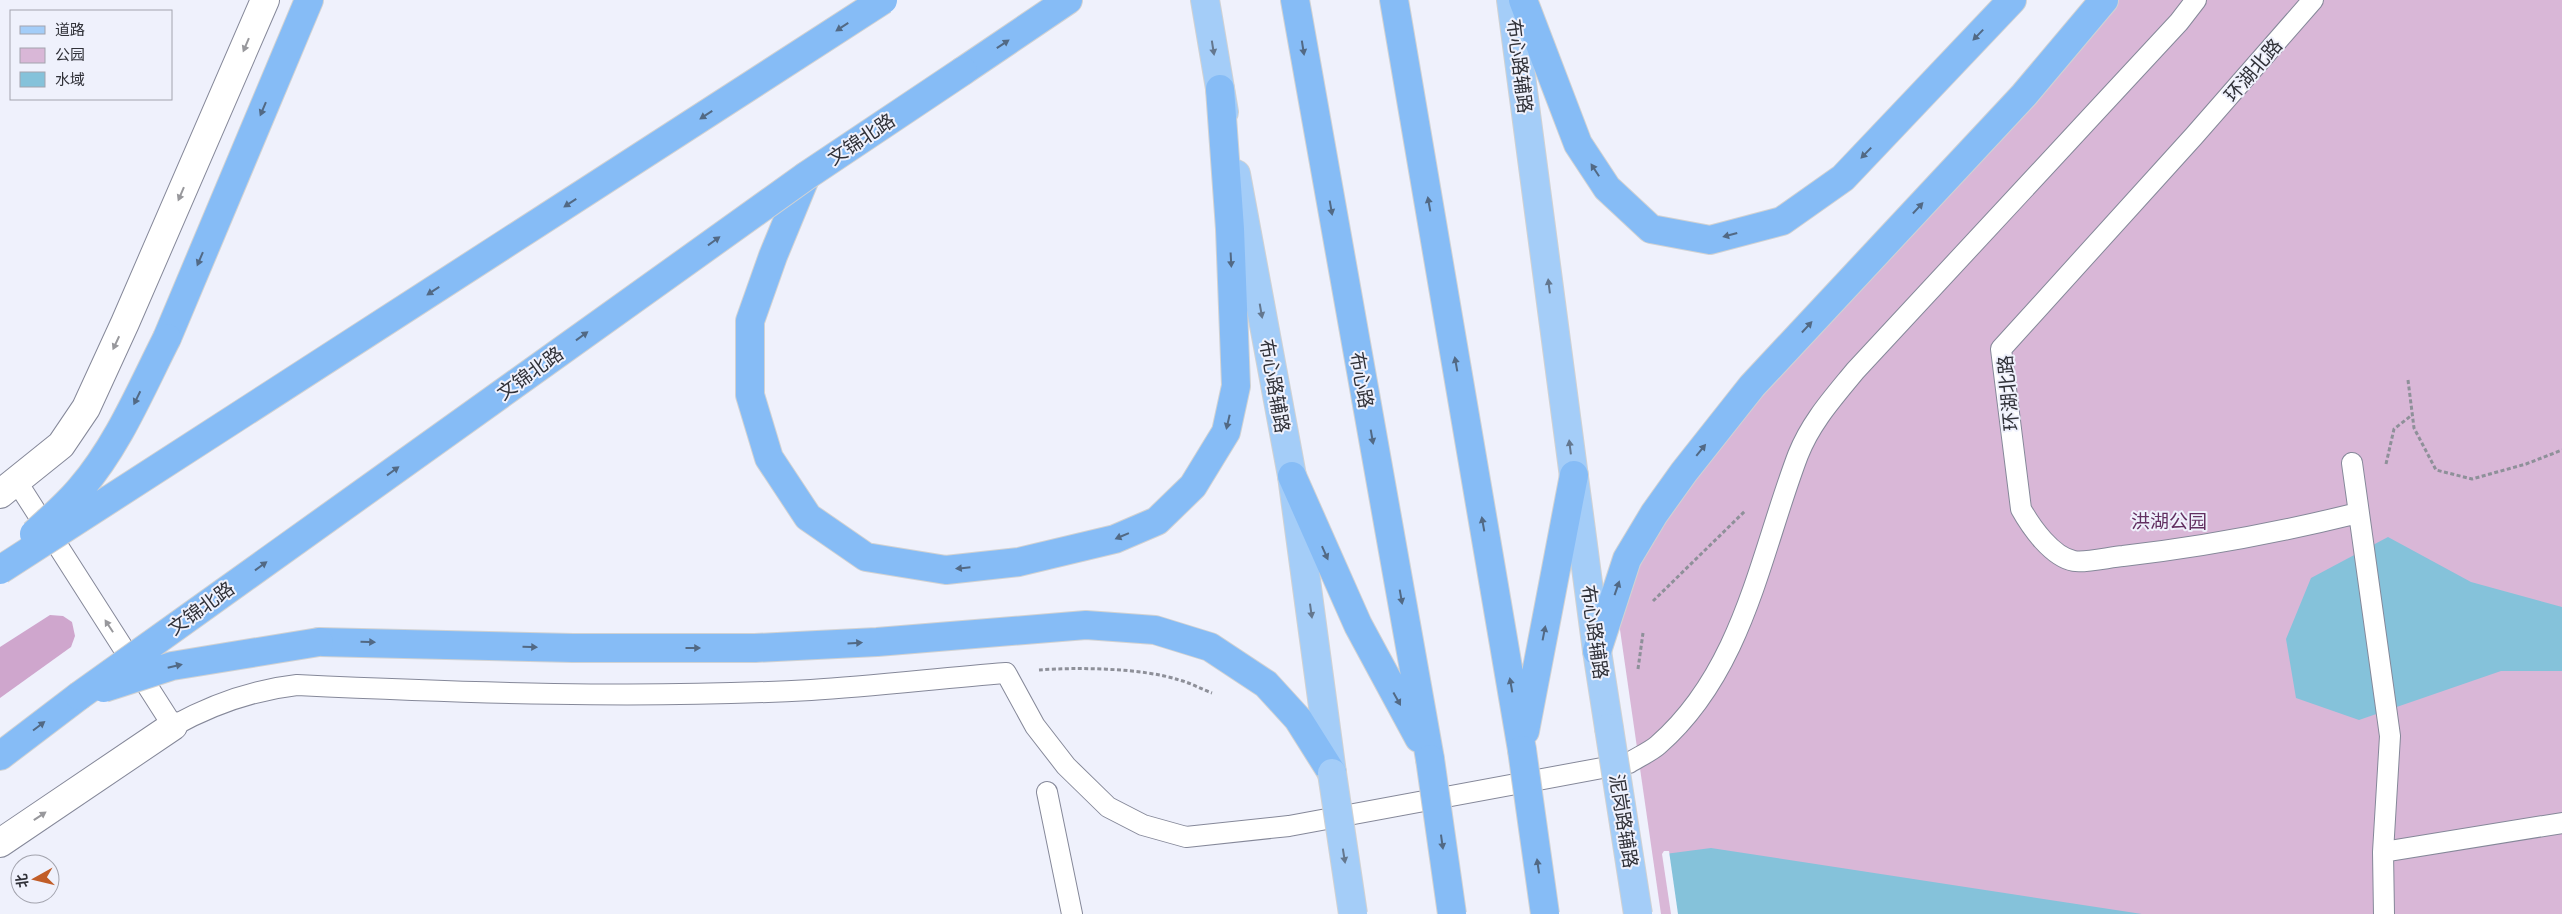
<svg xmlns="http://www.w3.org/2000/svg" width="2562" height="914" font-family="'Sofia Sans Condensed','Noto Sans SC',sans-serif">
<rect width="100%" height="100%" fill="#eff1fc"/>
<path fill="#d9b7d7" d="M2113,0H2562V914H1661L1616,602L1659,497Z"/>
<path fill="#cfa6cd" d="M50,615L63,616L72,622L75,636L71,647L0,698V647Z"/>
<path fill="#85c2da" d="M2388,537L2471,582L2562,607V671H2501L2359,720L2296,698L2286,639L2311,578Z
M1711,848L2142,914H1674L1665,854Z"/>
<path fill="#eff1fc" d="M1664,851H1669L1678,914H1671L1662,854Z"/>
<g fill="none" stroke-linecap="round" stroke-linejoin="round">
<defs>
<path id="service" d="M2313,0L2194,136L2001,349L2021,509C2031,527 2052,557 2074,561C2086,563 2110,557 2123,556C2202,547 2281,532 2358,513
M2352,463L2390,736L2383,852L2384,914
M17,482L173,726C213,704 252,690 297,685C468,693 639,699 811,690C876,686 941,678 1006,673L1035,726L1066,766L1108,807L1143,825L1186,837L1289,826L1629,763C1638,757 1650,752 1658,745C1743,671 1760,555 1798,455C1811,422 1833,398 1855,371L2179,22L2196,0
M1047,792L1072,914
M2383,852L2562,823"/>
<path id="minor" d="M0,494L61,445L86,408L125,323L265,0
M0,843L173,726"/>
<path id="primary" d="M1205,0L1224,112
M1511,0L1597,651L1609,728
M1236,174L1292,476L1332,773"/>
<path id="trunk" d="M1295,0L1430,759
M1394,0L1522,750
M1523,0L1578,144L1607,188L1651,229L1710,240L1782,221L1843,178L2012,0
M963,71L1068,0
M806,176L773,256L750,321V395L769,458L808,517L866,557L946,570L1019,562L1115,539L1157,521L1193,486L1226,432L1236,386L1230,229L1220,89
M167,338L309,0
M1292,476L1358,625L1419,738
M319,642L573,648H755L877,642L1086,625L1155,630L1210,647L1266,684L1298,719L1332,773
M1597,651L1627,559L1654,514L1684,472L1752,386L2024,95L2104,0
M1525,731L1574,475
M0,756L79,696"/>
</defs>
<use href="#service" stroke="#858899" stroke-width="22"/>
<use href="#minor" stroke="#858899" stroke-width="30"/>
<use href="#primary" stroke="#d1d2d3" stroke-width="30"/>
<use href="#trunk" stroke="#d1d2d3" stroke-width="30"/>
<path stroke="#8e9099" stroke-width="3" stroke-dasharray="4 2.5" stroke-linecap="butt" d="M2408,380L2414,428L2436,470L2472,479L2526,464L2562,450
M2386,464L2394,429L2412,415
M1653,601L1745,511
M1638,669L1643,633
M1039,670C1078,667 1143,668 1179,680C1191,683 1201,689 1212,693"/>
<use href="#service" stroke="#fff" stroke-width="20"/>
<use href="#minor" stroke="#fff" stroke-width="28"/>
<use href="#primary" stroke="#a4cdf8" stroke-width="28"/>
<use href="#trunk" stroke="#86bcf6" stroke-width="28"/>
<defs>
<path id="primary-bridge" d="M1609,728L1638,914
M1332,773L1353,914"/>
<path id="trunk-bridge" d="M34,534C50,519 67,505 81,488C118,445 141,389 167,338
M0,570L883,0
M104,688L172,666L319,642
M79,696L806,176L963,71
M1522,750L1545,914
M1430,759L1452,914"/>
</defs>
<use href="#primary-bridge" stroke="#d1d2d3" stroke-width="30" stroke-linecap="butt"/>
<use href="#trunk-bridge" stroke="#d1d2d3" stroke-width="30" stroke-linecap="butt"/>
<use href="#primary-bridge" stroke="#a4cdf8" stroke-width="28"/>
<use href="#trunk-bridge" stroke="#86bcf6" stroke-width="28"/>
</g>
<defs><path id="oneway-solid" d="M-6-.8H1V-3.2L6.5 0L1 3.2V.8H-6Z" transform="scale(1.25)"/></defs>
<g fill="#526984">
<use href="#oneway-solid" transform="translate(842 27) rotate(147)"/>
<use href="#oneway-solid" transform="translate(1978 35) rotate(134)"/>
<use href="#oneway-solid" transform="translate(1003 44) rotate(-34)"/>
<use href="#oneway-solid" transform="translate(1303 48) rotate(81)"/>
<use href="#oneway-solid" transform="translate(263 109) rotate(113)"/>
<use href="#oneway-solid" transform="translate(706 115) rotate(147)"/>
<use href="#oneway-solid" transform="translate(1866 153) rotate(134)"/>
<use href="#oneway-solid" transform="translate(1595 170) rotate(-123)"/>
<use href="#oneway-solid" transform="translate(570 203) rotate(147)"/>
<use href="#oneway-solid" transform="translate(1429 204) rotate(-100)"/>
<use href="#oneway-solid" transform="translate(1331 208) rotate(80)"/>
<use href="#oneway-solid" transform="translate(1918 208) rotate(-47)"/>
<use href="#oneway-solid" transform="translate(1730 235) rotate(165)"/>
<use href="#oneway-solid" transform="translate(714 241) rotate(-36)"/>
<use href="#oneway-solid" transform="translate(200 259) rotate(113)"/>
<use href="#oneway-solid" transform="translate(1231 260) rotate(87)"/>
<use href="#oneway-solid" transform="translate(433 291) rotate(147)"/>
<use href="#oneway-solid" transform="translate(1807 327) rotate(-47)"/>
<use href="#oneway-solid" transform="translate(582 336) rotate(-36)"/>
<use href="#oneway-solid" transform="translate(1456 364) rotate(-100)"/>
<use href="#oneway-solid" transform="translate(137 398) rotate(116)"/>
<use href="#oneway-solid" transform="translate(1228 422) rotate(103)"/>
<use href="#oneway-solid" transform="translate(1372 437) rotate(80)"/>
<use href="#oneway-solid" transform="translate(1701 450) rotate(-51)"/>
<use href="#oneway-solid" transform="translate(393 471) rotate(-36)"/>
<use href="#oneway-solid" transform="translate(1483 524) rotate(-100)"/>
<use href="#oneway-solid" transform="translate(1122 536) rotate(157)"/>
<use href="#oneway-solid" transform="translate(1325 553) rotate(66)"/>
<use href="#oneway-solid" transform="translate(261 566) rotate(-36)"/>
<use href="#oneway-solid" transform="translate(963 568) rotate(174)"/>
<use href="#oneway-solid" transform="translate(1617 588) rotate(-71)"/>
<use href="#oneway-solid" transform="translate(1401 597) rotate(80)"/>
<use href="#oneway-solid" transform="translate(1544 633) rotate(-79)"/>
<use href="#oneway-solid" transform="translate(368 642) rotate(2)"/>
<use href="#oneway-solid" transform="translate(855 643) rotate(-3)"/>
<use href="#oneway-solid" transform="translate(530 647) rotate(2)"/>
<use href="#oneway-solid" transform="translate(693 648)"/>
<use href="#oneway-solid" transform="translate(175 666) rotate(-13)"/>
<use href="#oneway-solid" transform="translate(1511 685) rotate(-100)"/>
<use href="#oneway-solid" transform="translate(1397 699) rotate(61)"/>
<use href="#oneway-solid" transform="translate(39 726) rotate(-37)"/>
<use href="#oneway-solid" transform="translate(1442 842) rotate(82)"/>
<use href="#oneway-solid" transform="translate(1538 866) rotate(-98)"/>
</g>
<g fill="#98989c">
<use href="#oneway-solid" transform="translate(246 45) rotate(113)"/>
<use href="#oneway-solid" transform="translate(181 194) rotate(113)"/>
<use href="#oneway-solid" transform="translate(116 343) rotate(115)"/>
<use href="#oneway-solid" transform="translate(109 626) rotate(-123)"/>
<use href="#oneway-solid" transform="translate(40 816) rotate(-34)"/>
</g>
<g fill="#64778e">
<use href="#oneway-solid" transform="translate(1213 48) rotate(81)"/>
<use href="#oneway-solid" transform="translate(1549 286) rotate(-97)"/>
<use href="#oneway-solid" transform="translate(1261 311) rotate(80)"/>
<use href="#oneway-solid" transform="translate(1570 447) rotate(-97)"/>
<use href="#oneway-solid" transform="translate(1311 611) rotate(82)"/>
<use href="#oneway-solid" transform="translate(1344 856) rotate(81)"/>
</g>
<g text-anchor="middle" stroke-width="4" stroke-linejoin="round" paint-order="stroke">
<g font-size="19" fill="#303138" stroke="#eff1fc">
<text transform="translate(1520 66) rotate(83)" y="7">布心路辅路</text>
<text transform="translate(2253 70) rotate(-49)" y="7">环湖北路</text>
<text transform="translate(861 139) rotate(-34)" y="7">文锦北路</text>
<text transform="translate(530 373) rotate(-36)" y="7">文锦北路</text>
<text transform="translate(1362 380) rotate(80)" y="7">布心路</text>
<text transform="translate(1275 386) rotate(80)" y="7">布心路辅路</text>
<text transform="translate(2008 393) rotate(-95)" y="7">环湖北路</text>
<text transform="translate(201 608) rotate(-36)" y="7">文锦北路</text>
<text transform="translate(1595 632) rotate(82)" y="7">布心路辅路</text>
<text transform="translate(1624 821) rotate(81)" y="7">泥岗路辅路</text>
</g>
<g font-size="19" fill="#623061" stroke="#eff1fc">
<text x="2169" y="528">洪湖公园</text>
</g>
</g>
<rect x="10" y="10" width="162" height="90" fill="#eff1fc" stroke="#a3a4ae"/>
<rect x="20" y="26" width="25" height="8" fill="#a4cdf8" stroke="#a3a4ae"/>
<text x="55" y="35" font-size="15" fill="#303138">道路</text>
<rect x="20" y="48" width="25" height="15" fill="#d9b7d7" stroke="#a3a4ae"/>
<text x="55" y="60" font-size="15" fill="#303138">公园</text>
<rect x="20" y="72" width="25" height="15" fill="#85c2da" stroke="#a3a4ae"/>
<text x="55" y="85" font-size="15" fill="#303138">水域</text>
<g transform="translate(35 879) rotate(262)"><circle r="24" fill="#eff1fc" stroke="#a3a4ae"/>
<path d="M0-4L9 19L0 12L-9 19Z" fill="#c15d28"/>
<text y="-8" font-size="14" font-weight="bold" text-anchor="middle" fill="#303138">北</text>
</g>
</svg>
